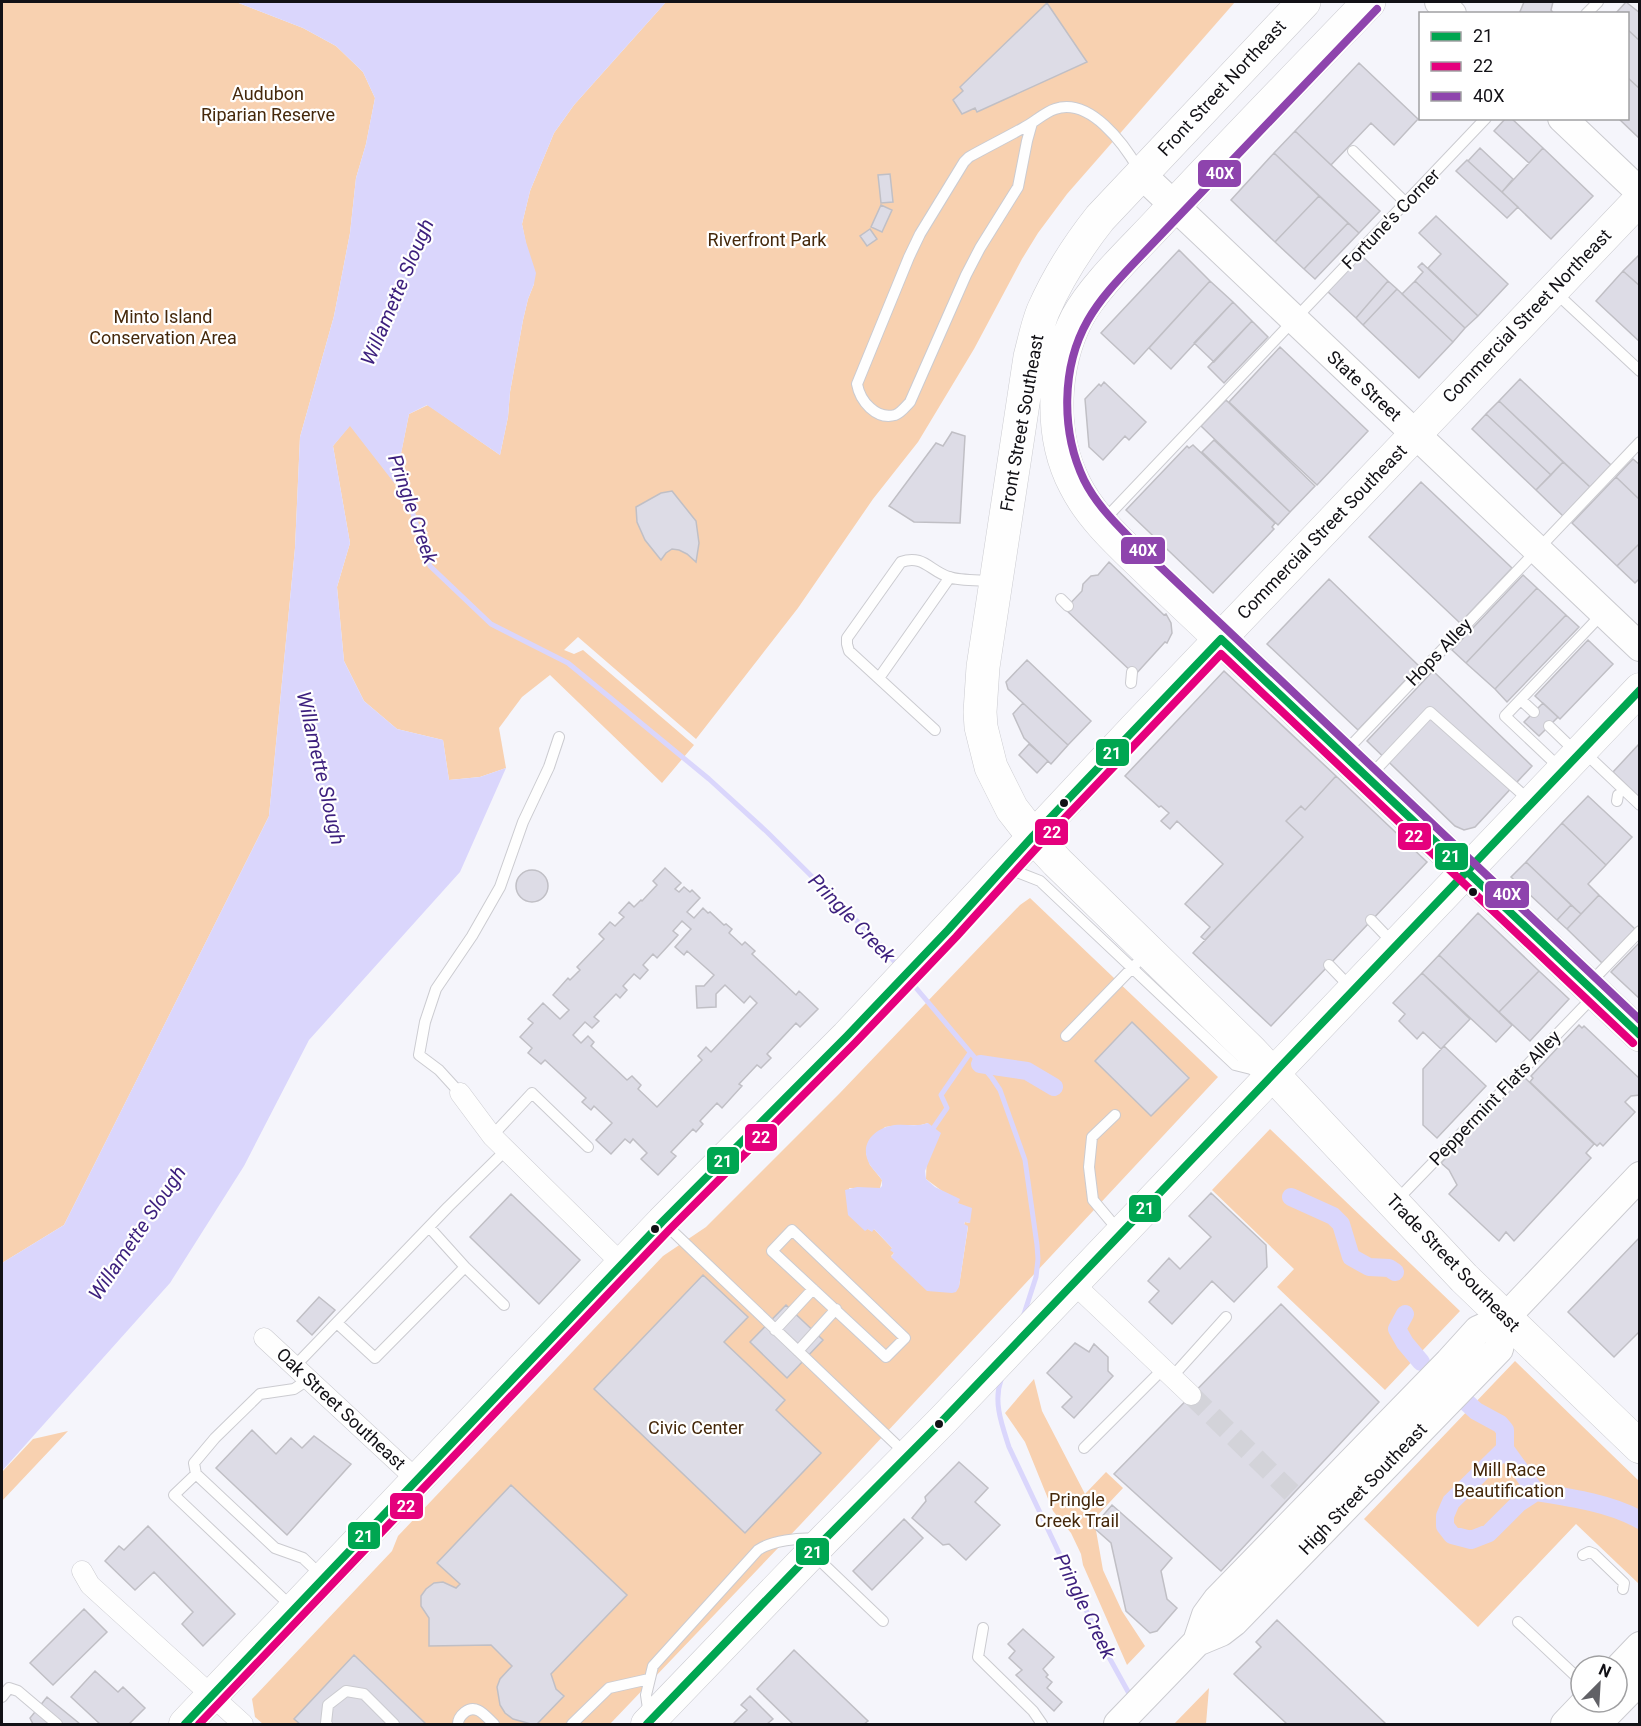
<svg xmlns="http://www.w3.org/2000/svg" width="1641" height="1726" font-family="Roboto,sans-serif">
<rect width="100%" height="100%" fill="#f5f5fb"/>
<path fill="#f8d1b0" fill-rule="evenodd" d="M2,2H236L303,28L336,46L363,72L375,98L366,144L356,178L350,233L334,316L300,437L295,548L269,816L64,1225L2,1263Z
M666,2H1235L1067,194L1038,233L1022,259L974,349L918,442L873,499L798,608L696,739L578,637L564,650L574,654L583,650L694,745L662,783L550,675L522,697L499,728L506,768L480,777L449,780L443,740L397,729L364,701L344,661L337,587L350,543L333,446L350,425L395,483L409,414L428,405L500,455L508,417L510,392L523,320L528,299L534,284L522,224L530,191L554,133L574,105Z
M1030,898L1218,1077L801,1524L610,1724H263L255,1717L252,1699L392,1551L398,1536L663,1256L706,1227L839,1094L991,935L1020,905ZM1132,1023L1189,1077L1151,1116L1095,1061ZM928,1123L926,1179L958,1203L969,1223L965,1222L964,1225L968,1227L959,1286L891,1256L894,1253L892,1248L874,1229L871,1231L868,1229L849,1188H880L882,1180L870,1165L866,1153L867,1147L885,1127L899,1125H921Z
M1270,1129L1460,1311L1385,1390L1277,1287L1294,1269L1212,1190Z
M1515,1361L1639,1481V1584L1576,1524L1478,1627L1364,1519Z
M1034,1379L1042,1411L1085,1494L1106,1472L1123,1488L1094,1519L1103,1570L1122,1611L1145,1646L1127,1665L1083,1565L1081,1554L1071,1533L1053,1511L1025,1442L1005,1413Z
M68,1431L2,1501V1502V1472L33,1439Z
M1209,1688L1206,1724H1174Z"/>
<path fill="#dad6fc" d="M236,2H666L574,105L554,133L530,191L522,224L526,242L536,273L534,284L528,299L523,320L510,392L508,417L500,455L427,405L409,414L395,484L350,426L333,446L350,543L337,587L344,661L364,701L397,729L443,740L449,780L480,777L506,768L460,872L309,1040L244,1166L170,1283L2,1471V1263L64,1225L269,816L295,548L300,437L334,316L350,233L356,178L366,144L375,98L363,72L336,46L303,28Z
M928,1123L941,1133L925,1171L926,1179L935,1187L960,1199L958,1203L972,1208L970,1223L965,1222L964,1224L968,1226L959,1287L956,1292L952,1293L927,1291L891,1257L894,1253L890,1250L892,1248L876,1231L874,1229L872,1232L868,1229L865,1231L848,1215L845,1190L857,1187L880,1188L882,1186V1180C879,1175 874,1171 870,1165C858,1144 874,1128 895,1125C907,1124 917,1127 928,1123Z"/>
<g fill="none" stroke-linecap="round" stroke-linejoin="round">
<path stroke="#dad6fc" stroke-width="5" d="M396,462L430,566L491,624L568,663L709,779L767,832L878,942L898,966
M911,982L992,1078L1000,1090L1025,1160L1037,1245L1038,1259L1036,1277L1023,1317
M934,1127L947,1108L941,1095L970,1053
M1001,1380C993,1402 1002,1425 1009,1447L1105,1650L1131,1697"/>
<path stroke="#dad6fc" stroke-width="18" d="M980,1064L1027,1071L1054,1087
M1291,1197L1333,1216L1341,1224L1351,1257L1369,1267L1389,1268L1395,1272
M1405,1314L1397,1329L1405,1343L1421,1362
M1464,1400L1476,1411L1500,1424L1505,1430V1449L1451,1502L1445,1516V1526L1452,1535L1471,1540L1489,1533L1519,1503L1536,1492C1568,1497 1611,1503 1640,1520
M1505,1449L1536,1492"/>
</g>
<path fill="#dddce6" stroke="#c0bfc5" stroke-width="1.5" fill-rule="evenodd" d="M1524,2H1553L1551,10L1554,14H1519Z
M1626,2L1640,13V41L1628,30V14H1615Z
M1047,3L1087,62L977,112L975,108L962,114L953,100L963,91L960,87Z
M1628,30L1640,41V89L1628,78Z
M1359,63L1418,119L1394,145L1371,123L1331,165L1295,131Z
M1628,78L1640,89V139L1618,118H1628Z
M1506,118H1511L1543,148L1529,163L1494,131Z
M1295,131L1380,211L1359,233L1274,153Z
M1480,148L1513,179L1502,192L1468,161Z
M1543,148L1593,196L1551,239L1502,192Z
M1274,153L1319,196L1275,242L1231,200Z
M1467,160L1518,207L1507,218L1456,171Z
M890,174L893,202L881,203L878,175Z
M1319,196L1348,223L1304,269L1275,242Z
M881,205L892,210L882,232L871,227Z
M1436,216L1508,284L1478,316L1428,268L1441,254L1419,233Z
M1348,223L1359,233L1315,279L1304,269Z
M870,229L877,239L867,246L860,236Z
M1179,250L1210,281L1134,364L1101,333Z
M1640,254V286L1623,271Z
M1361,255L1388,281L1356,318L1327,291Z
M1422,263L1478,316L1465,328L1415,281L1423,272L1418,267Z
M1623,271L1640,286V342L1596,301Z
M1210,281L1233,302L1171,369L1149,348Z
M1388,281L1397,289L1363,325L1356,318Z
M1415,281L1465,328L1453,342L1402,294Z
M1397,289L1453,342L1419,378L1363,325Z
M1233,302L1252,321L1214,362L1194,343Z
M1252,321L1268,337L1224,383L1208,367Z
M1280,347L1368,431L1317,485L1229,402Z
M1520,379L1611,465L1590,487L1499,401Z
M1104,382L1146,422L1129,440L1125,436L1103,460L1089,447L1085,399L1099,384L1101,386Z
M1226,400L1315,486L1290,512L1201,426Z
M1499,401L1563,462L1551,475L1486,414Z
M1486,414L1551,475L1536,490L1472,429Z
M952,432L965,436L960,523L914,522L889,506L936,443L943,446Z
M1214,440L1290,512L1278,525L1202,452Z
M1193,445L1275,523L1272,527L1274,529L1213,593L1126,510L1187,446L1189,448Z
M1633,459L1640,465V500L1616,477Z
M1563,462L1590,487L1563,516L1536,490Z
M1616,477L1640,500V543L1617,566L1572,523Z
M1421,482L1512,568L1460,623L1369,537Z
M672,491L696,521L699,543L696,562L687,554L679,550L672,549L666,553L661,560L645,540L637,522L636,507L661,493Z
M1640,543V578L1635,583L1617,566Z
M1109,562L1164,615L1166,614L1171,623L1172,633L1167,643L1165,642L1135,675L1065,609L1082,591L1083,584L1091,576L1098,575Z
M1523,575L1537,588L1466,663L1452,650Z
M1329,579L1419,666L1358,730L1267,644Z
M1537,588L1566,615L1495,689L1466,663Z
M1566,615L1579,627L1507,702L1495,689Z
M1588,640L1613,664L1560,719L1535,696Z
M1027,660L1091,721L1068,745L1008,689L1006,682Z
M1224,671L1336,776L1305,810L1301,806L1286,821L1303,837L1205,940L1201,937L1210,927L1185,904L1223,864L1177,821L1170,829L1161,821L1169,813L1161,806L1159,807L1125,776Z
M1433,671L1532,766L1475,827L1464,830L1455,826L1367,741Z
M1023,703L1068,745L1051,764L1024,738L1013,714Z
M1543,703L1558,717L1539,736L1524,722Z
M1640,743V798L1613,772Z
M1029,744L1048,761L1037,773L1019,755Z
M1336,776L1427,862L1271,1026L1193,953L1303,837L1286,821L1301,806L1305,810Z
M1588,796L1632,837L1606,865L1562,823Z
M1562,823L1606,865L1588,884L1599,895L1581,914L1526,862Z
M1526,862L1571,905L1557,920L1511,877Z
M665,868L681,883L675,889L679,892L684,887L690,892L692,890L700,898L687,912L694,918L703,908L708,913L710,912L724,925L726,924L732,929L729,933L742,945L745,942L755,951L752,954L796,995L799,991L818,1009L800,1027L796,1023L767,1054L771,1058L761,1068L757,1065L739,1084L742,1086L722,1108L717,1103L700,1121L703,1124L696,1132L693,1129L671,1152L676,1156L658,1175L641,1159L647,1153L633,1139L630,1143L625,1139L611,1154L596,1140L612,1123L594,1106L591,1110L582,1102L586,1098L545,1060L541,1064L528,1053L532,1048L520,1037L533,1023L528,1019L543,1003L560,1019L569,1010L553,995L568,978L570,980L580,970L577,967L604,939L599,934L610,922L615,926L624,917L619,913L629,902L634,907L641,900L642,901L657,885L653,881ZM682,921L691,929L675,947L684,955L687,951L714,975L704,986H696L697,1008L716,1007V994L725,985L744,1003L750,996L757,1003L711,1052L706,1047L698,1056L702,1060L657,1107L638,1089L641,1085L632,1076L627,1080L591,1046L594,1042L588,1036L581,1043L573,1035L585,1022L592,1028L599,1021L594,1017L616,994L620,998L627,990L623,986L634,974L640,979L648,970L643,965L653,954L657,958L678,935L673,931Z
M516 886a16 16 0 1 1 32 0a16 16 0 1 1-32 0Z
M1599,895L1635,929L1602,963L1567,929Z
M1571,905L1581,914L1567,929L1557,920Z
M1478,913L1539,971L1499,1012L1439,955Z
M1640,942V999L1611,972Z
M1439,955L1512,1025L1496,1042L1422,973Z
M1539,971L1569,999L1530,1041L1499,1012Z
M1422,973L1470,1019L1441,1049L1423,1032L1417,1039L1399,1021L1405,1014L1393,1003Z
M1132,1022L1189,1078L1151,1116L1095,1061Z
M1579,1025L1582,1028L1584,1026L1640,1079V1095L1631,1096L1625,1102L1635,1112L1603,1146L1600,1143L1597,1146L1530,1082L1533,1078L1531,1076Z
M1444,1046L1486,1086L1437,1138L1423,1125V1069Z
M1523,1076L1594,1144L1586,1153L1591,1158L1514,1241L1506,1232L1499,1241L1449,1194L1457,1185L1449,1170L1441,1163Z
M1211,1193L1266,1245L1267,1267L1234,1302L1212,1281L1172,1324L1149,1302L1159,1291L1148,1281L1169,1258L1180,1269L1211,1237L1189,1216Z
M511,1194L580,1260L539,1304L470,1237Z
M1640,1237V1331L1614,1357L1568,1312Z
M703,1275L748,1317L724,1342L785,1400L776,1410L821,1453L745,1533L594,1389Z
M319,1297L335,1310L312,1335L297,1321Z
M1281,1304L1379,1402L1221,1571L1114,1474Z
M786,1305L823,1340L787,1378L750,1342Z
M1075,1343L1089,1352L1094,1344L1108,1357V1371L1113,1376L1074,1418L1062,1407L1072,1397L1047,1373Z
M252,1430L276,1454L291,1438L302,1448L314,1436L351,1464L287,1535L216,1468Z
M959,1462L988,1488L975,1502L1000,1525L966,1560L949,1544L943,1545L912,1518L926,1501L925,1497Z
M511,1485L627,1595L551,1674L556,1689L564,1696L537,1724H531L513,1719L505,1713L500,1705L497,1687L500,1679L512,1666L491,1645L429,1646V1618L421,1606V1596L426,1589L434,1583L443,1582L456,1588L460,1584L437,1563Z
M1112,1505L1172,1558L1161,1571L1167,1599L1177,1608L1157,1631L1150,1633L1126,1611L1111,1543L1093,1527Z
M904,1519L923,1538L872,1590L853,1571Z
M148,1526L235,1614L203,1646L182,1624L193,1612L154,1572L135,1590L105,1561L119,1546L124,1550Z
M84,1609L107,1632L53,1685L30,1663Z
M1277,1620L1343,1683L1386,1724H1287L1239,1679L1234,1674L1261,1647L1256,1642Z
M1023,1629L1054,1657L1043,1669L1048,1675L1046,1677L1052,1682L1047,1688L1062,1702L1054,1711L1016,1675L1022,1670L1009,1658L1015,1651L1008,1644Z
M794,1650L868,1721L864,1724H793L757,1689Z
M354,1655L426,1724H300L294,1719Z
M95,1671L118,1692L123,1687L145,1708L129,1724H100L71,1697Z
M750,1696L773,1719L767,1724H733L747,1710L741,1705Z
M47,1697L80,1724H33L30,1718Z"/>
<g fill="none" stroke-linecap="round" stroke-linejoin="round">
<path stroke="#d3d3d9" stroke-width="20" stroke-dasharray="20 10" stroke-linecap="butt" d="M1191,1395L1293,1494"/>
<defs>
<path id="lane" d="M1586,14L1598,2
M1032,123L1027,141L1018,187L980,248L966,275L910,402C906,406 901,413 895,415C876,420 860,401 857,384L909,257L920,234L964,162L969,157C987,147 1005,138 1023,128C1034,123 1043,113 1055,109C1090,97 1124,144 1139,170
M1353,151L1406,203
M1555,292L1640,371
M1104,520L1486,118
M1061,599L1068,606
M879,678L950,577
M1131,683L1132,672
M1521,700L1534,712
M1549,726L1577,753
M935,730L849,651L847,644V638L901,562C923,554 930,571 949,577C960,581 980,580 992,581
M1584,752L1640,805
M1344,753L1640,442
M1560,768L1505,716L1603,613
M1369,777L1430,712L1529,800
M1617,801L1618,795
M1007,868L1040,881L1235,1065L1255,1070
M1371,920L1393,943
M1329,965L1352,989
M1590,983L1640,931
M1066,1036L1136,964
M460,1093L439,1070L419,1055L425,1022L436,989L472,936L500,887L523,822L549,767L559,737
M1115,1115L1092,1137L1089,1167L1093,1200L1119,1231
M492,1136L532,1093L588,1147
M1396,1201L1594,996
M665,1224L905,1453
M792,1230L905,1338L886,1357L772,1251Z
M465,1267L504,1305
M337,1323L375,1358L465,1267L429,1227
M775,1330L813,1289
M798,1351L836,1309
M295,1366L448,1207L506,1150
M1172,1377L1226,1317
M309,1379L294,1389L260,1394L215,1438L194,1463L196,1474L275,1548L303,1558L322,1576
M1084,1448L1163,1369
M196,1474L174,1495L293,1608
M814,1555L883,1621
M1583,1555L1589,1552L1594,1554L1624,1583L1623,1589
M1518,1622L1581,1681
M983,1628L978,1657L1033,1711L1042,1724
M2,1697L9,1688L18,1691L57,1724
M649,1715L646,1695L653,1666L758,1550C771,1541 800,1537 816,1539
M327,1724L326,1723L328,1705L346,1691L364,1694L394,1724
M458,1724C458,1719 460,1716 465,1712C477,1703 486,1717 494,1724
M572,1724L609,1688L649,1679"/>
<path id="street" d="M460,1093L492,1136L622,1264
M1073,1283L1191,1395
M264,1338L417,1480
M82,1571L90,1585L243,1724"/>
<path id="secondary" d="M1439,2L1452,14
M1562,118L1640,192
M1141,174L1640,647
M1197,1642L1221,1632L1234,1622L1499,1349L1505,1318
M1617,1670L1640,1646
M1118,1724L1197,1642L1206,1615L1217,1600L1449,1362L1478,1330L1505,1318L1640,1176
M1565,1724L1586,1702
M1597,1724L1640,1680"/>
<path id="primary" d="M185,1724L662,1222L847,1036L1134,729L1640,199
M647,1724L824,1540L943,1420L1640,689"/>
<path id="highway" d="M1304,2L1100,218C1077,247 1058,277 1043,311C1037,326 1034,342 1030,357L983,667L980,712L981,727L991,767L1012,809L1033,836L1057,862L1250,1050L1464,1278L1640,1447
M1369,2C1299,75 1228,147 1159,222C1134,249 1094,286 1077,318C1052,368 1049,435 1075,485C1093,521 1127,549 1155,577L1640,1035"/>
</defs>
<use href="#lane" stroke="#cbcbd0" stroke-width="12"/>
<use href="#street" stroke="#cbcbd0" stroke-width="21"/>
<use href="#secondary" stroke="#cbcbd0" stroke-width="30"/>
<use href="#primary" stroke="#cbcbd0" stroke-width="33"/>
<use href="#highway" stroke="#cbcbd0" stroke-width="34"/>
<use href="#lane" stroke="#fefefe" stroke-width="10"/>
<use href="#street" stroke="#fefefe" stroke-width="20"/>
<use href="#secondary" stroke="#fefefe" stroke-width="28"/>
<use href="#primary" stroke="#fefefe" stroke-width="32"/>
<use href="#highway" stroke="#fefefe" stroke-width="33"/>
<defs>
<path id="bus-1" d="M185,1724L662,1222L847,1036L948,930L1033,836L1221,639L1640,1035
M647,1724L824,1540L943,1420L1640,690"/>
<path id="bus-2" d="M199,1724L670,1229L855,1043L956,937L1041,843L1221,654L1633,1043"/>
<path id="bus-3" d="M1377,9L1134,263C1117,281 1100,299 1088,320C1061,367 1061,432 1084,480C1095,502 1112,520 1130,538L1640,1020"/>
</defs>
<use href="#bus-1" stroke="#fff" stroke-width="12"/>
<use href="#bus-2" stroke="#fff" stroke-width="12"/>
<use href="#bus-3" stroke="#fff" stroke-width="12"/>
<use href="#bus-1" stroke="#00a651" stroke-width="8"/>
<use href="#bus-2" stroke="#e5007d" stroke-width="8"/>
<use href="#bus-3" stroke="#8e44ad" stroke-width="8"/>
</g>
<g fill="#121116" stroke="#fff" stroke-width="2">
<circle cx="1064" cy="803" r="5"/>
<circle cx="1473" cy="892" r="5"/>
<circle cx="655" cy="1229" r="5"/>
<circle cx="939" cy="1424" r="5"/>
</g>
<g text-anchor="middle" stroke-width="4.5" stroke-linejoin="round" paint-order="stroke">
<g font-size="18" fill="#121116" stroke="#fff">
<text transform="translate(1222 88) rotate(-47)" y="6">Front Street Northeast</text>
<text transform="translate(1391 219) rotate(-46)" y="6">Fortune's Corner</text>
<text transform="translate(1527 316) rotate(-46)" y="6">Commercial Street Northeast</text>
<text transform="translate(1364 386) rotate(43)" y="6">State Street</text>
<text transform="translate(1022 423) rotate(-80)" y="6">Front Street Southeast</text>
<text transform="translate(1322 532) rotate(-46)" y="6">Commercial Street Southeast</text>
<text transform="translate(1439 652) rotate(-46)" y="6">Hops Alley</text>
<text transform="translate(1495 1098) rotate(-46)" y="6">Peppermint Flats Alley</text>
<text transform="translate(1453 1263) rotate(46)" y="6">Trade Street Southeast</text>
<text transform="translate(341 1409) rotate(43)" y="6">Oak Street Southeast</text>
<text transform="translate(1363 1489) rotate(-46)" y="6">High Street Southeast</text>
</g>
<g font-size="18" fill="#45280b" stroke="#fff">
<text x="268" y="100">Audubon<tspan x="268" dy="21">Riparian Reserve</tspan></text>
<text x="767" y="246">Riverfront Park</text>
<text x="163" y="323">Minto Island<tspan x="163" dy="21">Conservation Area</tspan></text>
<text x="696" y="1434">Civic Center</text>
<text x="1509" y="1476">Mill Race<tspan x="1509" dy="21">Beautification</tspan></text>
<text x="1077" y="1506">Pringle<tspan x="1077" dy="21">Creek Trail</tspan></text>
</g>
<g font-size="20" font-style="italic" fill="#3c1f7d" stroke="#fff">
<text transform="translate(397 292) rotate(-67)" y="7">Willamette Slough</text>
<text transform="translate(413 509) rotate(71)" y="7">Pringle Creek</text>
<text transform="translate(321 768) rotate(77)" y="7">Willamette Slough</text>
<text transform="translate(852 918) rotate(46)" y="7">Pringle Creek</text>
<text transform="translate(137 1233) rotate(-56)" y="7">Willamette Slough</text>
<text transform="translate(1085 1606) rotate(64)" y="7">Pringle Creek</text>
</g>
</g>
<g stroke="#fff" stroke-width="2">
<rect x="1197" y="159" width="45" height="29" rx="6" fill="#8e44ad"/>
<rect x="1120" y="536" width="46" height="29" rx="6" fill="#8e44ad"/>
<rect x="1095" y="738" width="35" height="29" rx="6" fill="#00a651"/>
<rect x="1034" y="818" width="35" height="28" rx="6" fill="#e5007d"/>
<rect x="1397" y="822" width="35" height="29" rx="6" fill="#e5007d"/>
<rect x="1434" y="842" width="35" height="29" rx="6" fill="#00a651"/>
<rect x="1484" y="880" width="46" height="29" rx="6" fill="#8e44ad"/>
<rect x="744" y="1123" width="34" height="29" rx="6" fill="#e5007d"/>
<rect x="706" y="1146" width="34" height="29" rx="6" fill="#00a651"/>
<rect x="1128" y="1194" width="34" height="29" rx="6" fill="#00a651"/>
<rect x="389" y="1492" width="35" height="28" rx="6" fill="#e5007d"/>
<rect x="347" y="1521" width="34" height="29" rx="6" fill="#00a651"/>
<rect x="795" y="1537" width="35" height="29" rx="6" fill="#00a651"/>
</g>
<g font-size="16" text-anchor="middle" font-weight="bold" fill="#fff">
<text x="1220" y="179">40X</text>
<text x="1143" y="556">40X</text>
<text x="1112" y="759">21</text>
<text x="1052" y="838">22</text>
<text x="1414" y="842">22</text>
<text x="1451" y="862">21</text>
<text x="1507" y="900">40X</text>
<text x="761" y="1143">22</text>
<text x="723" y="1167">21</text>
<text x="1145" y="1214">21</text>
<text x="406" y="1512">22</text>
<text x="364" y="1542">21</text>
<text x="813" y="1558">21</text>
</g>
<rect width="1641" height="1726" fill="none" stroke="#121116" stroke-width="6"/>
<rect x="1419" y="12" width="210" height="108" fill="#ffffff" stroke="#a0a0a2" stroke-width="1.5"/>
<rect x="1431" y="32" width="30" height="9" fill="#00a651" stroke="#a0a0a2" stroke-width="1.5"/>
<text x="1473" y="42" font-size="18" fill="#121116">21</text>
<rect x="1431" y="62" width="30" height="9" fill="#e5007d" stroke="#a0a0a2" stroke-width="1.5"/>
<text x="1473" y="72" font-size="18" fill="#121116">22</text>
<rect x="1431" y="92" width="30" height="9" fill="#8e44ad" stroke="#a0a0a2" stroke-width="1.5"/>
<text x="1473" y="102" font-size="18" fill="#121116">40X</text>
<g transform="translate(1599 1684) rotate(24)"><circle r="28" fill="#ffffff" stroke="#a0a0a2" stroke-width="1.5"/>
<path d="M0-4.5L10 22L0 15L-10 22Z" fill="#616166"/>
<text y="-9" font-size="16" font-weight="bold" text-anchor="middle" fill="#121116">N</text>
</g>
</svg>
